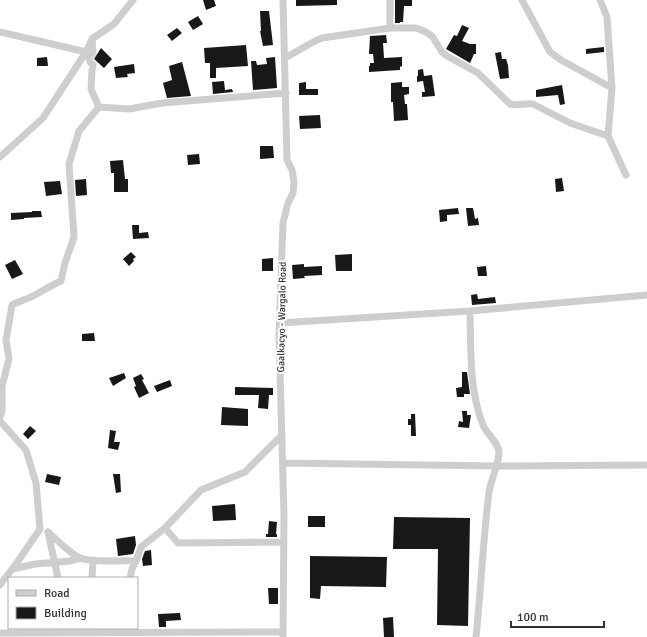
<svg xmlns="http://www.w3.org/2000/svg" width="647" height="637" font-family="Signika,sans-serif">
<rect width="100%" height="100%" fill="#fff"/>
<path fill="#181818" d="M203,0H214L216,6L206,10Z
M296,0H337V5L296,6Z
M395,0H412V6H404L403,22H400V23H395Z
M260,11H269L273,45L263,46L260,31H261Z
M198,16L203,24L193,30L188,22Z
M462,25L469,28L462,41L470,44H476V54H474L470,63L446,49L454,35L457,36Z
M177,28L182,33L172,41L167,35Z
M386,35L387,43H383L384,58L402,57V66L400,67V70L369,72V66H370V63H374L373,54H369L370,36Z
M246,45L248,66L216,68V78H210V63H205L204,48Z
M604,47V52L586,54V49Z
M101,48L112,59L104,68L94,59Z
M501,52L502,59H506L508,65L509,78L500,79L495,53Z
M47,57L48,66H37V58Z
M275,57L277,88L253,90L251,61H256L257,65L267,64L266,58Z
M182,62L191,96L167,98L163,83L172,80L169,66Z
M134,64L135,73L127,74L128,77L116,78L114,67Z
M423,69L424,76L432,75L435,96L422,97V92H425L423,81L417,82V76H418V70Z
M224,81L225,90L232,89L233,92L213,94L212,82Z
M306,82V89H318V95H299V83Z
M402,82V87H409V94L404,95L405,104H407L408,120L394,121L393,102H391V83Z
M562,85L565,104L560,105L558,95L536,97V90Z
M320,115L321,128L300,129L299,116Z
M260,146H273L274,158L260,159Z
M199,154L200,164L188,165L187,155Z
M123,160L125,179H128V192H114V173H111L110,161Z
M562,178L564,191L556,192L555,179Z
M86,179L87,195L76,196L75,180Z
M60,181L62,194L46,196L44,182Z
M458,208L459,214L447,215V221L440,222L439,210Z
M466,208H473L475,219L478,218L479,225L468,226Z
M32,211H41L42,217L24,218V219L11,220V213L32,212Z
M132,225H139V233L148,232L149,238L133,239Z
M131,252L136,257L133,259L134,261L129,266L123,259Z
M352,254V271H336L335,255Z
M273,258V271H262V259Z
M15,260L23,274L12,279L5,265Z
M304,264V267L322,266V275L304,276L305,278L293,279L292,265Z
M486,266L487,276H478L477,267Z
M477,294L478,299L495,297L496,303L472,305L471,295Z
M94,333L95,341H82V334Z
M462,372H467L470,394H464V397H457L456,388L462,387Z
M124,373L126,378L113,386L109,378Z
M141,374L144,379L142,380L149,393L139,398L134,387L136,386L133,378Z
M170,380L172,386L157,392L154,386Z
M235,387L273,388V395H269L268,409L258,408L259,395H235Z
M222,407L248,409V426L221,425Z
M462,411H467V415H471L469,428L458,427L459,421L463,422Z
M411,414H415L416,436H411V425H408V419H411Z
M30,426L36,431L28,439L23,434Z
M110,430L116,431L114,442H120L118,450L108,448Z
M47,474L61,477L59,485L45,482Z
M113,474H120L121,492L116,493Z
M235,504L236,520L213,521L212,506Z
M308,516H325V527H308Z
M394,517L470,518L468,626L437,625L438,549H393Z
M269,521L277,522L276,534H277V537H266V534H268Z
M135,536L136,545L133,554L118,556L116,539Z
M151,550L152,565L143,566L142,559L145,551Z
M310,556L387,557L386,587L321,586L320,599L310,598Z
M268,588H278V604H269Z
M180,613L181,620L166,621V627H159L158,614Z
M393,617L394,637H384L383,618Z"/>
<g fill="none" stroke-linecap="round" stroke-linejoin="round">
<path stroke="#cecece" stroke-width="7" d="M390,0V28
M522,0L550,52L561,60L612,88
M600,0L607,17L612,88L608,136L626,175
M0,32L86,52
M285,58L315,41L322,38L390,28H416L424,31L432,36L442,52L447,56L478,73L510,104C518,106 525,103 533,104L570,123L608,136
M99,107L129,109L162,103L286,93
M0,157L43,118L86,52L92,39L114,24L133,0
M470,311C471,348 469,390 483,425C487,435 499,442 499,453C498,467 491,479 489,492C483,540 481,589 476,637
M280,323L470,311L647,295
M0,417L2,412V386L9,359L6,340L12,305C19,301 28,299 35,295C44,290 52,285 61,281L65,263L74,237L69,164L79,131L99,107L91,89L92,70L93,65L90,62L89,57L93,53L92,39
M0,421L26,450L36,483L40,529L16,564L0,585
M283,463L496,466L647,465
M165,528L178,543L284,542
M48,532C58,541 68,552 80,558C91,563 123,560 136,561
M48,532L58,578
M13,569L35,564L70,561L81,558
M92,578L93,560
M130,578L132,569L136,561L141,547L165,528L201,490L245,472L282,435
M0,633L283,632
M283,637L284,516L279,334L283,223L288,203L293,193L294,182L292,170L287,160L283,0"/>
</g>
<g text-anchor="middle" stroke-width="4" stroke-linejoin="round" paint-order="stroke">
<g font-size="10" fill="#313131" stroke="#fff">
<text transform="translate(281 317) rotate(-89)" y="4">Gaalkacyo - Wargalo Road</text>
</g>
</g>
<rect x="8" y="577" width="130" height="52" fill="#ffffff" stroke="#adadad"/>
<rect x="16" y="590" width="20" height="6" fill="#cecece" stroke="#adadad"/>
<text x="44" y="597" font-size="12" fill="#313131">Road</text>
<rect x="16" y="607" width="20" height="12" fill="#181818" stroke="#adadad"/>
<text x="44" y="617" font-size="12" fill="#313131">Building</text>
<path d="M511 621v6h93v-6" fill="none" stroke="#313131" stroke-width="2"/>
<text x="517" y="621" font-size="12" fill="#313131" stroke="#ffffff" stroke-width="3" paint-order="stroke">100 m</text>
</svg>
